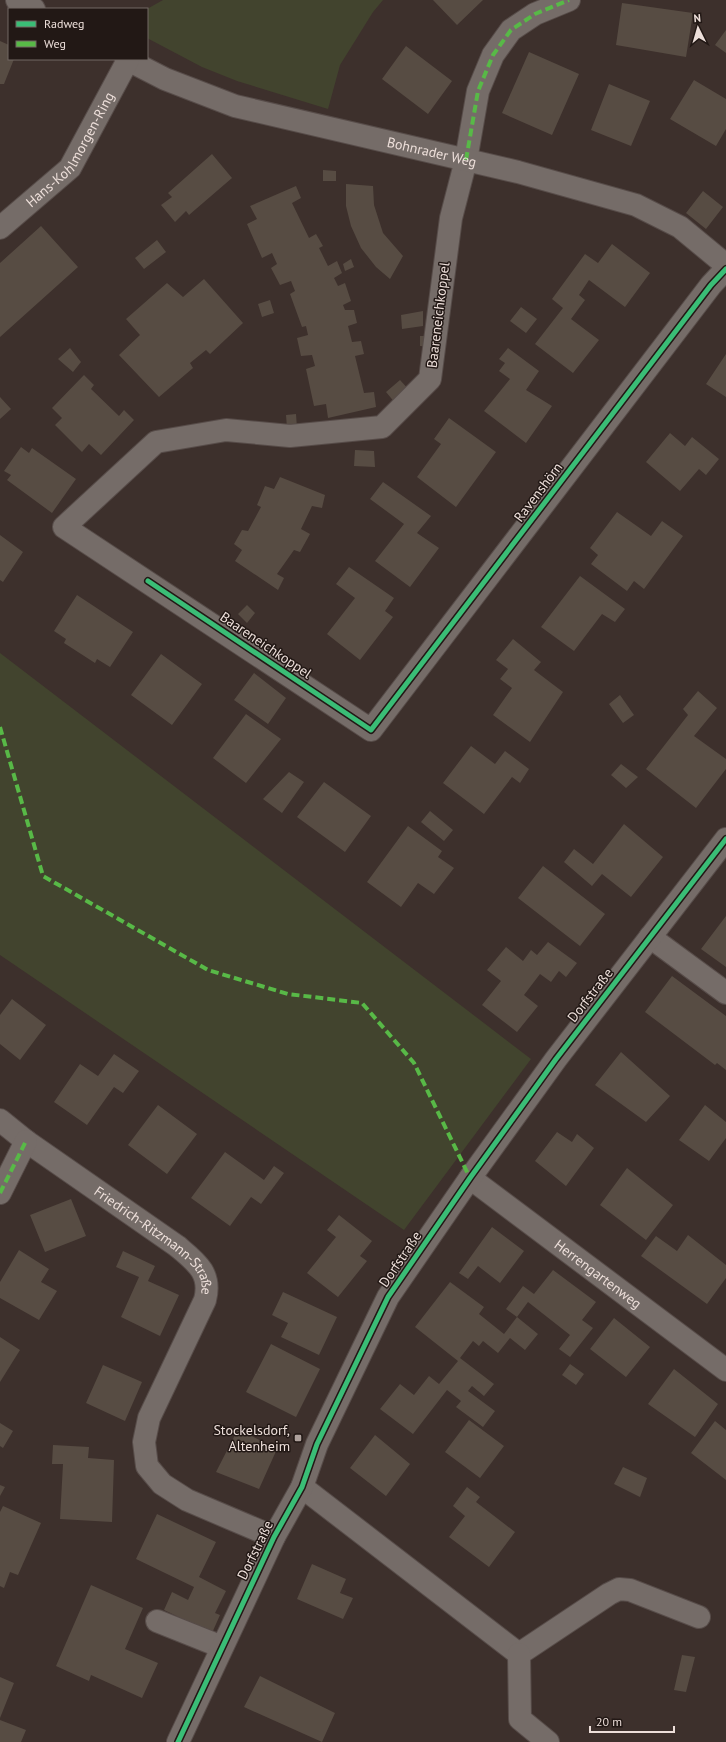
<svg xmlns="http://www.w3.org/2000/svg" width="726" height="1742" font-family="'PT Sans',sans-serif">
<rect width="100%" height="100%" fill="#3d302c"/>
<path fill="#42442e" d="M163,0H383L373,12L340,65L328,109L237,81L202,67L147,38V9Z
M0,653L531,1059L404,1230L0,955Z"/>
<path fill="#574c43" d="M433,0H483L457,25Z
M622,3L693,13L686,57L616,45Z
M726,30V53L715,45Z
M0,41L9,45V59H14L4,84H0Z
M406,46L452,81L428,114L382,79Z
M529,52L579,74L552,135L502,113Z
M694,80L726,99V129L716,146L670,119Z
M609,84L650,101L631,146L591,130Z
M212,154L232,178L189,215L186,211L175,222L161,205L172,197L168,193Z
M323,170L336,171V181H323Z
M346,184L373,186L374,205L383,233L403,256L390,279L376,267L361,248L351,226L346,206Z
M296,186L301,198L292,203L309,238L316,234L323,246L319,248L328,266L337,261L342,273L334,278L338,286L345,283L351,301L343,305L345,310H354L357,323L348,326L352,342L361,341L364,354L355,356L364,393L374,392L376,407L328,418L326,404L314,406L306,369L315,366L312,355L301,356L297,338L308,335L306,326L302,327L290,294L295,291L291,281L280,285L271,268L277,264L272,253L262,258L247,224L257,219L250,206Z
M703,191L723,207L706,229L686,213Z
M41,226L78,267L0,337V263Z
M157,240L166,252L144,269L135,258Z
M612,244L650,273L625,307L589,280L579,295L585,300L571,319L599,340L573,373L535,344L563,308L552,299L585,254L598,263Z
M351,259L354,267L345,271L343,264Z
M204,279L243,323L210,354L206,350L190,363L193,368L159,397L119,355L140,335L126,319L167,283L183,297Z
M270,300L274,313L262,317L258,304Z
M521,307L537,319L526,333L510,321Z
M423,311V326L402,329L401,315Z
M420,336H433L431,347L420,346Z
M70,348L81,362L73,372L58,359Z
M508,348L539,371L526,390L552,406L526,443L484,411L510,379L499,371L505,363L499,359Z
M726,354V397L706,384Z
M84,375L94,385L91,389L119,416L124,410L134,420L101,455L89,444L82,452L55,425L62,418L52,408Z
M400,380L411,392L396,404L386,392Z
M0,397L11,409L0,419Z
M296,414L297,428H287L286,415Z
M449,418L496,452L456,507L417,477L441,444L434,439Z
M670,433L685,446L692,437L719,459L706,475L699,469L680,491L646,462Z
M21,447L29,453L32,448L76,479L52,513L7,480L11,475L4,471Z
M355,450L374,451L375,467L354,466Z
M280,477L325,495L322,508L312,506L301,529L310,534L300,552L294,550L277,574L284,578L278,590L235,561L242,550L234,544L242,530L248,531L261,507L257,505L265,486L274,489Z
M383,482L431,516L417,533L439,548L410,587L375,561L404,524L370,499Z
M617,512L651,536L662,521L683,536L644,589L634,581L627,591L591,564L598,555L590,548Z
M0,535L23,552L3,582L0,580Z
M349,567L394,598L385,611L393,617L360,660L327,634L355,598L336,584Z
M580,576L625,609L615,622L602,614L574,651L541,627Z
M77,595L133,632L110,667L97,659L95,663L64,643L66,639L54,631Z
M247,605L255,613L247,623L238,614Z
M513,639L541,662L534,670L563,692L530,742L493,715L512,688L500,679L508,669L496,660Z
M161,654L202,684L172,725L131,695Z
M254,673L286,698L268,724L234,700Z
M698,691L717,708L694,736L726,759V769L696,808L646,769L688,715L683,709Z
M620,695L634,715L623,723L609,704Z
M246,714L281,739L246,783L213,758Z
M471,746L495,764L505,751L529,769L520,783L512,777L484,814L443,783Z
M621,764L638,777L626,788L611,775Z
M289,772L304,782L282,813L263,799Z
M324,782L371,816L345,852L297,817Z
M430,811L453,830L444,841L421,822Z
M624,824L663,857L631,897L602,874L592,886L564,862L574,849L593,864Z
M408,826L442,851L438,857L454,868L434,894L418,883L401,907L367,882Z
M543,866L605,914L580,946L518,898Z
M726,916V967L701,949Z
M548,942L577,963L566,977L559,971L551,982L540,974L524,995L538,1006L517,1032L482,1005L501,981L487,970L506,947L523,961L531,950L537,955Z
M672,976L726,1016V1070L717,1063L715,1065L645,1012Z
M12,999L46,1025L20,1060L0,1044V1015Z
M621,1052L670,1096L646,1122L595,1085Z
M114,1054L139,1071L123,1093L114,1087L87,1125L54,1102L80,1064L98,1076Z
M158,1105L197,1134L167,1174L128,1145Z
M705,1105L726,1122V1138L709,1161L679,1140Z
M557,1132L572,1142L577,1134L594,1148L566,1186L535,1161Z
M225,1152L264,1180L274,1166L284,1173L261,1204L251,1197L230,1226L191,1198Z
M627,1168L673,1205L646,1240L600,1205Z
M71,1199L86,1236L45,1252L30,1215Z
M339,1215L372,1241L360,1256L367,1261L338,1297L307,1273L336,1237L327,1230Z
M492,1227L524,1251L500,1283L478,1266L468,1279L459,1273Z
M688,1235L726,1265V1278L707,1304L641,1256L656,1236L677,1251Z
M19,1250L49,1269L41,1282L57,1291L39,1320L0,1298V1282Z
M123,1251L155,1266L148,1281L179,1295L160,1336L121,1317L139,1277L116,1267Z
M553,1270L596,1302L582,1320L593,1328L570,1357L559,1349L570,1335L528,1302L517,1317L538,1334L525,1350L510,1338L498,1353L483,1341L479,1346L473,1341L460,1358L494,1384L484,1396L472,1386L468,1391L495,1411L483,1427L456,1407L461,1401L447,1390L413,1434L380,1409L400,1384L414,1395L429,1376L439,1384L458,1361L415,1327L450,1282L484,1307L479,1314L504,1334L517,1317L506,1309L523,1286L534,1294Z
M283,1292L337,1317L319,1355L281,1337L288,1323L272,1315Z
M614,1318L650,1347L626,1377L590,1349Z
M0,1337L20,1350L0,1382Z
M271,1344L320,1369L296,1417L246,1392Z
M570,1364L584,1374L576,1385L562,1375Z
M103,1365L142,1382L125,1421L86,1403Z
M674,1369L718,1404L695,1437L648,1404Z
M469,1420L504,1446L480,1478L445,1452Z
M715,1421L726,1430V1480L691,1453Z
M0,1423L13,1431L3,1448L0,1446Z
M238,1429L277,1449L259,1489L216,1472Z
M375,1435L410,1464L386,1496L350,1468Z
M53,1445L89,1447L88,1458L114,1460L112,1522L60,1519L63,1464H52Z
M623,1467L647,1478L640,1497L614,1484Z
M0,1485L5,1487L0,1496Z
M467,1487L480,1497L476,1502L515,1532L489,1567L449,1537L465,1516L453,1506Z
M3,1506L41,1523L18,1575L10,1572L4,1588L0,1586V1512Z
M157,1514L216,1542L199,1577L226,1591L215,1613L220,1615L212,1633L164,1610L172,1592L188,1600L194,1587L136,1559Z
M312,1564L346,1579L340,1593L353,1598L343,1619L297,1599Z
M91,1585L143,1608L125,1649L158,1663L142,1698L91,1675L89,1681L56,1666Z
M682,1655L695,1657L686,1692L674,1690Z
M260,1676L335,1713L322,1742L244,1707Z
M0,1677L14,1683L0,1718Z
M0,1720L26,1730L21,1742H0Z"/>
<g fill="none" stroke-linecap="round" stroke-linejoin="round">
<defs>
<g id="minor">
<path d="M17,0L34,9"/>
<path d="M569,0L535,14L511,30L493,55L478,91L466,160L451,218L430,379L382,427L290,436L226,430L156,442L64,527L371,730L711,285L726,269"/>
<path id="s1" d="M126,59L165,79L235,106L518,172L636,205L680,227L726,265"/>
<path id="s2" d="M0,228L70,168L128,60"/>
<path d="M650,937L726,993"/>
<path id="s3" d="M0,1120L26,1141L177,1246C196,1262 212,1273 205,1300L149,1418L144,1442L147,1466L162,1484L187,1500L274,1537"/>
<path id="s4" d="M470,1178L726,1370"/>
<path d="M0,1193L26,1141"/>
<path d="M302,1487L519,1654"/>
<path d="M157,1621L222,1647"/>
<path d="M519,1654L609,1594L619,1589L630,1590L699,1617"/>
<path d="M519,1654L520,1719L548,1742"/>
<path d="M178,1742L274,1537L302,1487L317,1444L388,1297L470,1178L556,1059L726,839"/>
</g>
</defs>
<use href="#minor" stroke="#574c49" stroke-width="24"/>
<use href="#minor" stroke="#756c68" stroke-width="22"/>
<path stroke="#58b947" stroke-width="4" stroke-dasharray="8 4" stroke-linecap="butt" d="M466,160L478,91L493,55L511,30L535,14L569,0
M0,727L43,876L208,970L288,994L362,1003L414,1063L470,1178
M0,1193L26,1141"/>
<defs>
<path id="cycleway" d="M148,581L371,730L711,285L726,269
M178,1742L274,1537L302,1487L317,1444L388,1297L470,1178L556,1059L726,839"/>
</defs>
<use href="#cycleway" stroke="#221815" stroke-width="8"/>
<use href="#cycleway" stroke="#3abd76" stroke-width="5"/>
</g>
<rect fill="#afa29d" stroke="#221815" stroke-width="1.5" x="294" y="1434" width="8" height="8" rx="2"/>
<g text-anchor="middle" stroke-width="3" stroke-linejoin="round" paint-order="stroke">
<g font-size="14" fill="#eddfda" stroke="#221815">
<text dy="5" stroke="none"><textPath href="#s2" startOffset="107">Hans-Kohlmorgen-Ring</textPath></text>
<text dy="5" stroke="none"><textPath href="#s1" startOffset="321">Bohnrader Weg</textPath></text>
<text transform="translate(438 315) rotate(-83)" y="5">Baareneichkoppel</text>
<text transform="translate(538 492) rotate(-53)" y="5">Ravenshörn</text>
<text transform="translate(266 645) rotate(34)" y="5">Baareneichkoppel</text>
<text transform="translate(590 995) rotate(-52)" y="5">Dorfstraße</text>
<text dy="5" stroke="none"><textPath href="#s3" startOffset="198">Friedrich-Ritzmann-Straße</textPath></text>
<text transform="translate(400 1259) rotate(-56)" y="5">Dorfstraße</text>
<text dy="5" stroke="none"><textPath href="#s4" startOffset="160">Herrengartenweg</textPath></text>
<text transform="translate(255 1550) rotate(-64)" y="5">Dorfstraße</text>
</g>
<g font-size="14" fill="#eddfda" stroke="#221815" text-anchor="end">
<text x="290" y="1435">Stockelsdorf,<tspan x="290" dy="16">Altenheim</tspan></text>
</g>
</g>
<rect x="8" y="8" width="140" height="52" fill="#221815" stroke="#736864"/>
<rect x="16" y="21" width="20" height="6" fill="#3abd76" stroke="#736864"/>
<text x="44" y="28" font-size="12" fill="#eddfda">Radweg</text>
<rect x="16" y="41" width="20" height="6" fill="#58b947" stroke="#736864"/>
<text x="44" y="48" font-size="12" fill="#eddfda">Weg</text>
<g transform="translate(698 28) rotate(355)" stroke="#221815" stroke-width="3" paint-order="stroke">
<path d="M0-3L7 15L0 10L-7 15Z" fill="#eddfda"/>
<text y="-6" font-size="11" font-weight="bold" text-anchor="middle" fill="#eddfda">N</text>
</g>
<path d="M590 1726v6h84v-6" fill="none" stroke="#eddfda" stroke-width="2"/>
<text x="596" y="1726" font-size="12" fill="#eddfda" stroke="#221815" stroke-width="3" paint-order="stroke">20 m</text>
</svg>
